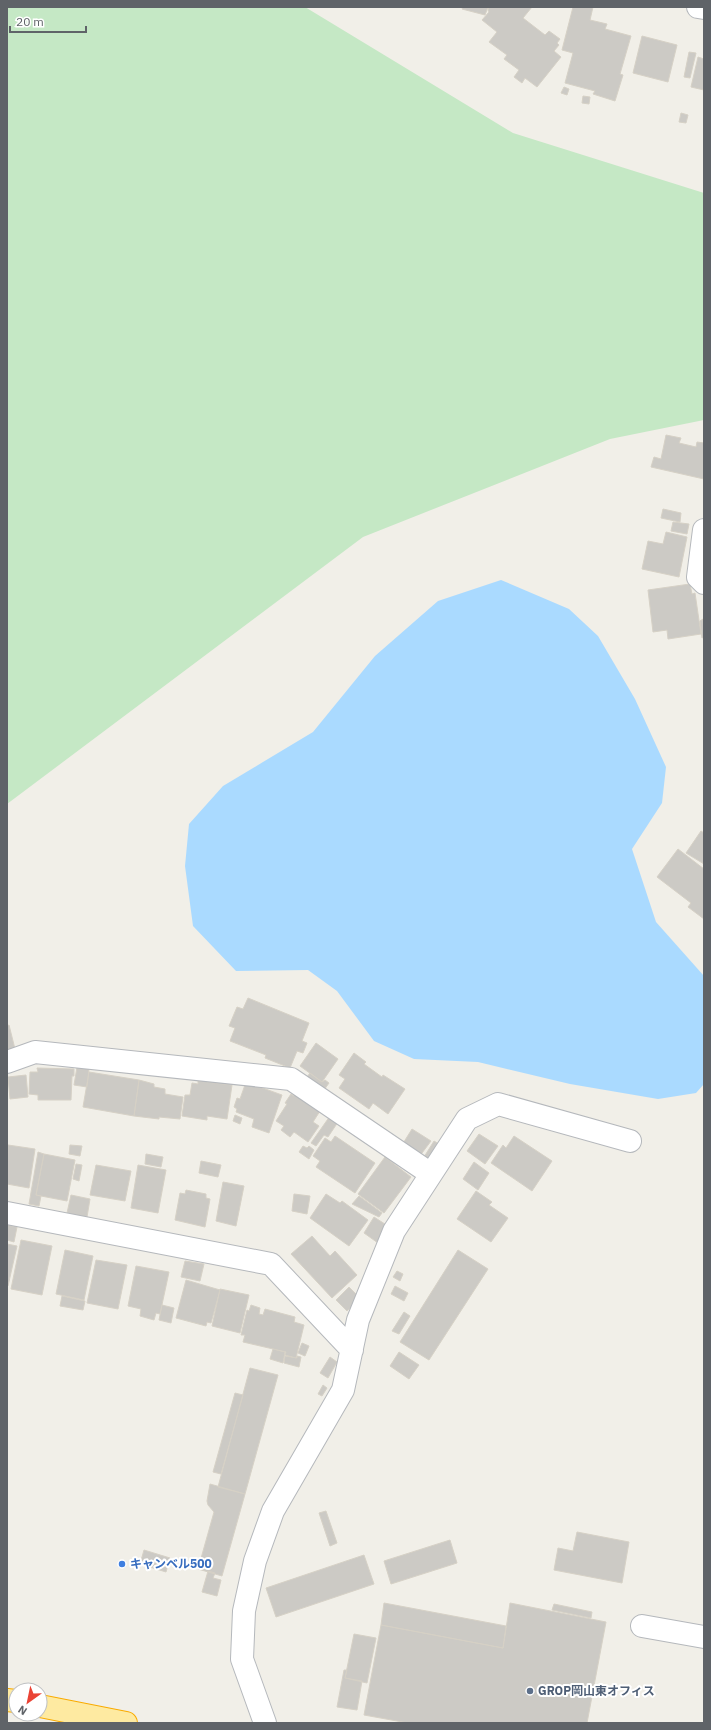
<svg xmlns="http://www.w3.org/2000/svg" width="711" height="1730" font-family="'IBM Plex Sans','Noto Sans JP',sans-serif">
<rect width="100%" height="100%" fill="#f1efe8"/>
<path fill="#c5e8c5" d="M7,7H305L513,133L704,193V420L610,439L363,537L7,804Z"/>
<path fill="#aadaff" d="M501,580L569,609L598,636L635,699L666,767L662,803L632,849L656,922L704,976V1084L696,1093L658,1099L570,1084L478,1062L414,1059L374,1041L337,991L308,970L236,971L193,926L185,866L189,824L223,786L313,732L375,656L438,601Z"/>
<path fill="#cccac5" stroke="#d6d1c6" d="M463,7H488L485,15L462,9Z
M489,7H532L523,18L545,35L549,31L560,39L557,43L559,45L554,51L561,57L537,87L525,78L522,83L514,77L519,70L504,59L507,55L489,42L497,32L482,20L489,12L488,10Z
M573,7H593L590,20L607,24L605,29L631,36L620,74L623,75L615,101L593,94L595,91L565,83L573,53L562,50Z
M642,36L677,45L668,82L633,73Z
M689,52L696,53L690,78L684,77Z
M698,57L704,59V90L691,87Z
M564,87L569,89L567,95L561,93Z
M583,96L590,97L589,104L582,103Z
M681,113L688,115L686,123L679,122Z
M666,435L681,438L679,443L696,447L697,442L704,443V479L651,467L654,457L661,459Z
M663,509L681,513L680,522L661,518Z
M673,522L689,524L687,534L671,531Z
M666,532L687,537L679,577L642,569L648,541L663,544Z
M690,584L692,594L695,593L701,634L668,639L667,630L653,632L648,590Z
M703,619L704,637L702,638L700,621Z
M701,831L704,833V864L686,853Z
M678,849L704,869V919L688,907L691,903L657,877Z
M248,998L309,1023L302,1041L307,1043L303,1053L297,1051L290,1068L265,1058L266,1055L230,1041L235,1028L229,1026L237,1007L243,1009Z
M9,1025L16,1053L7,1062V1026Z
M316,1043L338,1059L322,1082L300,1066Z
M354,1053L366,1062L364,1064L382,1077L383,1075L405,1089L388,1114L373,1103L369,1109L339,1088L345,1079L339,1075Z
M77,1067L89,1069L87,1087L74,1085Z
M37,1068L74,1069V1076H72L71,1100H38V1095L29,1094L30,1072H38Z
M89,1072L139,1080L134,1116L83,1107Z
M310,1073L322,1082L325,1080L329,1083L324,1090L307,1077Z
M26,1075L28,1097L10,1099L8,1077Z
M139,1080L154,1084V1087L165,1089V1094L183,1097L180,1119L159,1117V1119L134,1116Z
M198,1081L232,1085L227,1119L207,1116V1120L182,1116L185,1095H190L192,1083L198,1084Z
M246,1082L282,1095L269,1133L252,1127L254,1119L236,1112L237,1109L234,1107L237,1098L240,1099Z
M291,1094L294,1096L295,1095L320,1111L313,1122L319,1126L308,1142L294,1132L290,1137L281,1130L284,1126L276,1121L287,1104L285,1103Z
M235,1115L242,1118L240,1124L233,1121Z
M330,1116L338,1122L328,1137L324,1135L316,1146L311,1143Z
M412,1129L431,1141L419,1157L402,1145Z
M479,1134L498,1146L485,1164L467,1151Z
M335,1136L375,1163L355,1193L316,1167L320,1161L313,1156L325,1138L331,1142Z
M514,1136L552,1161L532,1191L491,1163L503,1145L506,1148Z
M434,1141L439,1144L429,1160L424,1157Z
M8,1145L35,1149L29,1188L7,1184Z
M70,1145L82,1146L80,1156L69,1154Z
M303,1146L307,1148L309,1146L314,1150L309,1159L299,1152Z
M38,1152L44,1154L36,1195L41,1196L39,1206L29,1204Z
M44,1154L75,1160L67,1201L36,1195Z
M146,1154L163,1157L161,1167L145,1164Z
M385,1157L411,1177L384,1213L358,1194Z
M201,1161L221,1165L218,1177L199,1173Z
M474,1162L489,1173L478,1190L463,1179Z
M76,1164L82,1165L79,1181L73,1179Z
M96,1165L131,1171L125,1201L90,1195Z
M138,1165L166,1170L158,1213L131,1208Z
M223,1182L244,1186L236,1226L216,1221Z
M186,1190L206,1194V1198L210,1199L205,1227L175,1220L180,1193L185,1194Z
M476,1191L492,1202L489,1205L508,1218L491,1242L457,1219Z
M294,1194L310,1196L307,1214L292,1211Z
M326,1194L340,1203L342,1201L368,1220L349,1246L310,1218Z
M71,1195L90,1199L87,1217L67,1213Z
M359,1196L382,1213L379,1217L352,1204Z
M374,1217L388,1226L378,1243L364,1233Z
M7,1225L17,1227L14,1242L7,1240Z
M312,1236L330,1256L335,1251L357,1275L332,1298L291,1254Z
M21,1240L52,1246L42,1295L11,1289Z
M7,1244L17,1246L8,1286H7Z
M65,1250L93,1256L84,1300L56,1294Z
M458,1250L488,1269L429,1360L400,1342Z
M96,1260L127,1265L118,1309L87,1303Z
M185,1261L204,1264L200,1281L181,1277Z
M136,1266L169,1272L160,1314L156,1313L154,1320L140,1316L141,1309L128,1306Z
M397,1271L403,1274L400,1281L393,1277Z
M186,1280L220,1290L211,1323L207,1322L206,1326L176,1318Z
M395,1286L408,1293L404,1301L391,1294Z
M349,1287L360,1298L347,1311L336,1300Z
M220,1289L249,1295L240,1333L212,1326Z
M62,1296L85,1301L83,1310L60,1306Z
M162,1305L174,1308L171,1323L159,1320Z
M251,1305L260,1308L259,1314L263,1315L265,1309L295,1317L294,1322L304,1325L296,1358L285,1355L286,1352L243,1342L245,1335H241L247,1310L249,1311Z
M404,1312L410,1316L399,1334L392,1331Z
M302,1343L309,1346L305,1356L298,1353Z
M273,1349L285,1352L283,1363L270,1359Z
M399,1352L419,1365L409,1379L390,1366Z
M285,1356L297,1358V1356L301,1357L299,1367L284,1363Z
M330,1357L337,1362L328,1378L320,1373Z
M250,1368L278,1375L245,1494L218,1487Z
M323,1385L327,1388L322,1396L318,1394Z
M235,1393L243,1395L221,1474L213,1472Z
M210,1484L245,1494L222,1576L198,1569L214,1512L208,1505L207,1501Z
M326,1511L337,1543L330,1546L319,1513Z
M577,1532L629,1542L622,1583L554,1570L558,1548L573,1551Z
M450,1540L457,1563L391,1584L384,1561Z
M144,1550L170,1558L166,1572L140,1564Z
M364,1555L374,1584L276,1617L266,1588Z
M208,1571L215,1573L213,1578L221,1580L217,1596L202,1592Z
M384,1603L506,1626L503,1648L381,1625Z
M510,1603L606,1622L587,1723H408L364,1715L381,1625L503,1648Z
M554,1604L592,1612L591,1618L552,1610Z
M354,1634L376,1638L367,1683L345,1678Z
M344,1670H347L345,1678L362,1681L357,1710L337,1707Z"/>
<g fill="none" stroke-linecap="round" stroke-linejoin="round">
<defs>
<path id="minor" d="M698,7L704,8
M704,530L698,577L704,583
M7,1062L35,1052L291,1079L431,1174
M7,1213L271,1264L352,1350
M642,1626L704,1637
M265,1723L242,1659L244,1611L255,1561L273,1511L343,1390L358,1320L394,1231L467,1119L498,1104L630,1141"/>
<path id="trunk" d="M7,1700L16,1701
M40,1706L126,1723"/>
</defs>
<use href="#minor" stroke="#b5b8bc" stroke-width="24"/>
<use href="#trunk" stroke="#f9ab00" stroke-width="24"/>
<use href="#minor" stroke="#fff" stroke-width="22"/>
<use href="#trunk" stroke="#feeaa1" stroke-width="22"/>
</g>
<circle fill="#3f7fe0" stroke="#fff" stroke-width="1.5" cx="122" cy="1564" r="4"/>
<circle fill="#5c6f8a" stroke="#fff" stroke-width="1.5" cx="530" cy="1691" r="4"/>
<g text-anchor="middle" stroke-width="4" stroke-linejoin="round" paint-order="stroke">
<g font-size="12" font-weight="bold" fill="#366cbe" stroke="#fff" text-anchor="start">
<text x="130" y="1568">キャンベル500</text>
</g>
<g font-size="12" font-weight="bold" fill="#4e5e75" stroke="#fff" text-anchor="start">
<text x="538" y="1695">GROP岡山東オフィス</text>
</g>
</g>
<rect width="711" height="1730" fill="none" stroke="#5f6368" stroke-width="16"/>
<g transform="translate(28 1702) rotate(213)"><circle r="19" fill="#ffffff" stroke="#bfc1c3"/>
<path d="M0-3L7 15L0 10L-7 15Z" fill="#ea4335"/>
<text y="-6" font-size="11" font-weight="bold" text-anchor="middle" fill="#5f6368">N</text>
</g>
<path d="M10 26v6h76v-6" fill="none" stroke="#5f6368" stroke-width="2"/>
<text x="16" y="26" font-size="12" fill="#5f6368" stroke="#ffffff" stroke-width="3" paint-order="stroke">20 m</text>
</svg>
